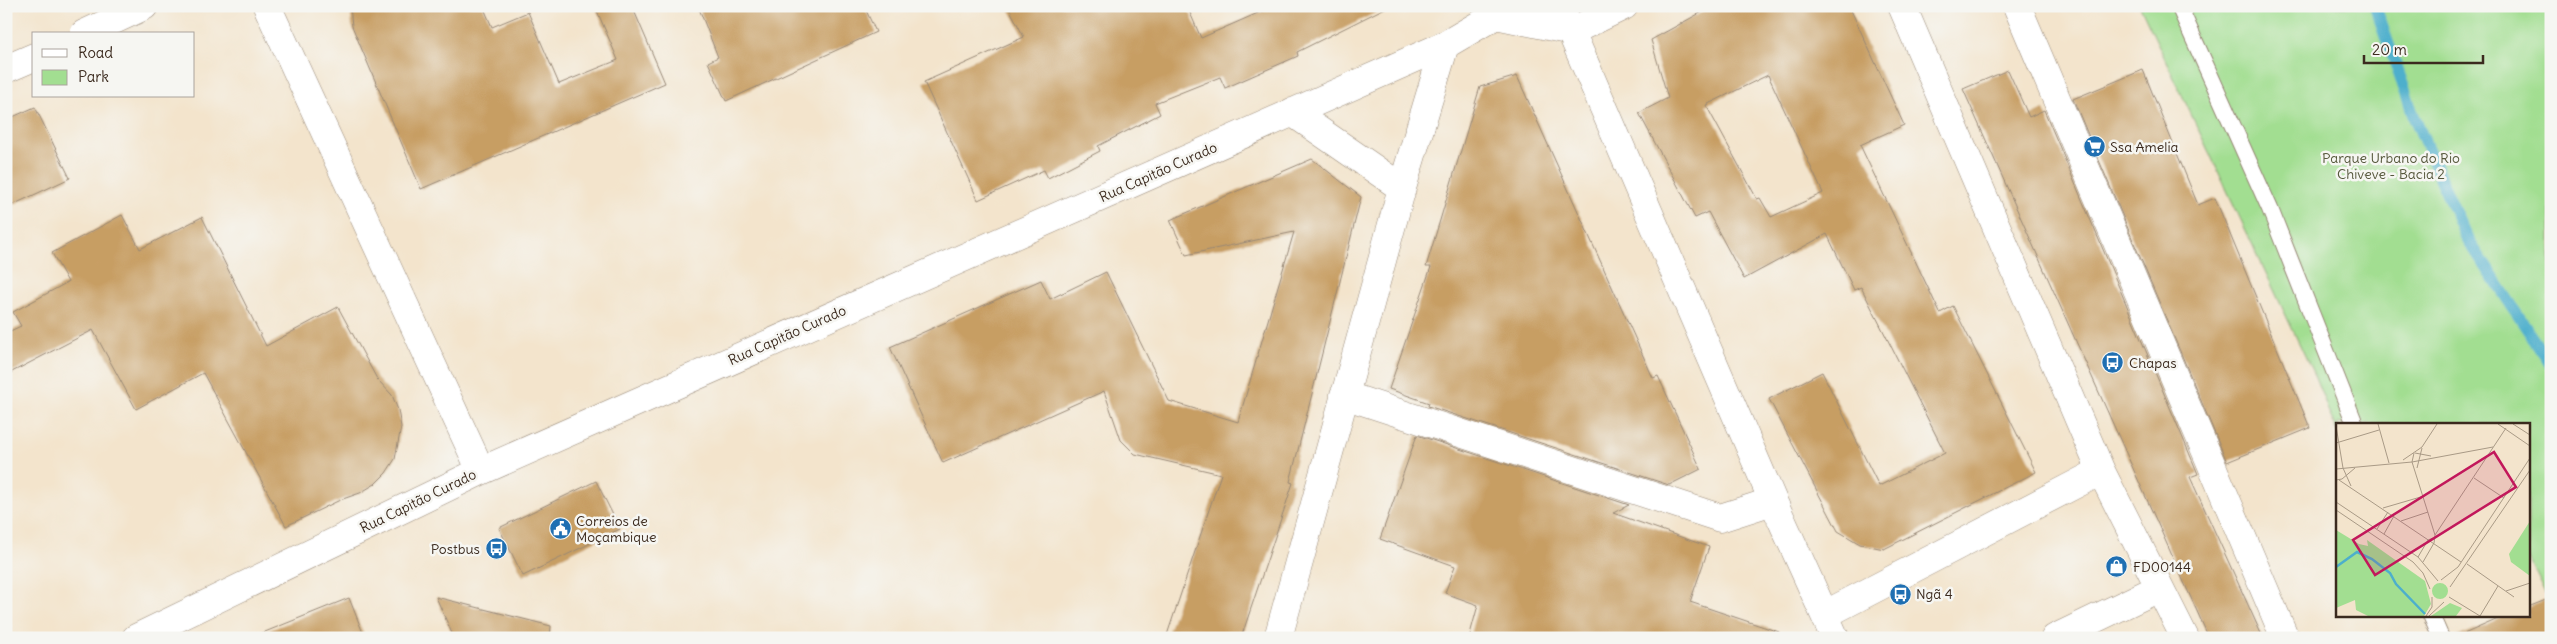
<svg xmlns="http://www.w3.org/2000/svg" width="2557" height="644" font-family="Delius,sans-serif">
<rect width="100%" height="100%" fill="#f6f6f2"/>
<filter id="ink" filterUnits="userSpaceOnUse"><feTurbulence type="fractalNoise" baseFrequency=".02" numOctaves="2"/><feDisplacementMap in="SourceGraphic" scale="10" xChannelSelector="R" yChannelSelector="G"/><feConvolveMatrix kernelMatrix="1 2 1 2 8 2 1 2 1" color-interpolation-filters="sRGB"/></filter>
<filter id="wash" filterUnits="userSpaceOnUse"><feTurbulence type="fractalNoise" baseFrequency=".0096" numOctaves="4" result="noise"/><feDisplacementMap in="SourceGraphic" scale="20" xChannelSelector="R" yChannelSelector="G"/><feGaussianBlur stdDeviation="1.12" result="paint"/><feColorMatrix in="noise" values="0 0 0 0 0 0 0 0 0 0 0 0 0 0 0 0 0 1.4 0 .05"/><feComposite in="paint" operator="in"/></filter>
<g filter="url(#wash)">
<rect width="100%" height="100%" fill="#f3e4cc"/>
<path fill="#a2de91" stroke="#6e8458" d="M2140,6H2551V604L2528,557V424H2337V433L2315,377Z"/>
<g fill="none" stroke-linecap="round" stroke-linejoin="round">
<path stroke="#4dafcc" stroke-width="12" d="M2375,6L2415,119L2465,235L2551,365"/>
</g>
<g id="blocks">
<path fill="#c79e64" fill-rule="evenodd" d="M350,6H483L492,27L528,12L559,84L618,60L595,6H632L665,83L421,189L352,26Z
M698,6H864L876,32L726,101L708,62L718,57Z
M1008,6H1187L1201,38L1274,6H1389L1297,52L1298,56L1225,88L1220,77L1155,103L1160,114L1098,146L1100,151L1048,178L1044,170L978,200L924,82L1024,37Z
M1713,6H1849L1904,125L1860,145L1940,313L1953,306L2036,472L1884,549L1860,544L1838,531L1769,399L1822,372L1879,486L1945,453L1861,287L1854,290L1827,234L1744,279L1708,212L1695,218L1639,113L1668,98L1651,40ZM1768,75L1823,193L1771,217L1760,198L1757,199L1706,105Z
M2008,70L2029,117L2044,110L2198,474L2190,477L2263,638H2209L1963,89Z
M2143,70L2198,205L2215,198L2310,428L2227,462L2073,99Z
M1517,76L1653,378L1658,376L1701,469L1669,485L1428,406L1429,403L1389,389L1431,267H1426L1480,87Z
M35,107L70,178L6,208V120Z
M1312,159L1361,197L1290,482L1293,483L1241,638H1166L1221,474L1135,454L1121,440L1104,391L943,463L890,347L1041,280L1050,299L1106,272L1169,401L1238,422L1294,232L1186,255L1170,220Z
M122,215L140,249L202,217L266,346L338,307L377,379L392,395L398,410L401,427L395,459L386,473L375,484L360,493L340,500L286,526L203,373L136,409L93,330L6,375V333L21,326L13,312L68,282L52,253Z
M1417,435L1629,505L1613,513L1709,547L1690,602L1779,632L1778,638H1469L1478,605L1445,593L1455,566L1380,539Z
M596,481L620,529L523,576L499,528Z
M436,597L551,626L550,638H454Z
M349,598L365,638H255V636Z
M2551,598V638H2455L2507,615H2528V607Z"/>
</g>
</g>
<g filter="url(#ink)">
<use href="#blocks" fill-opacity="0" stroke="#978775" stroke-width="1"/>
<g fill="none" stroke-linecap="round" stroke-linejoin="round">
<defs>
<path id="lane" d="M2179,6L2270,209L2355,424
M2431,615L2441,638"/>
<path id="street" d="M267,6L481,471
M1560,6L1773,501L1835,638
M1902,6L2101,471L2185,638
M2017,6L2285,638
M1496,15L1572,31L1624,6
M1292,112L1402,188
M1344,395L1720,518L1773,501
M1826,614L2101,471
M136,638L481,471L1445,45L1496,15L1499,6
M1278,638L1402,188L1445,45
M2055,638L2159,588"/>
<path id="secondary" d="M84,34L144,6
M6,69L34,57"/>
</defs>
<use href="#lane" stroke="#978775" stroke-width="18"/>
<use href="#street" stroke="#978775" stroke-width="29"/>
<use href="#secondary" stroke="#978775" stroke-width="29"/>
<use href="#lane" stroke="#fff" stroke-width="16"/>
<use href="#street" stroke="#fff" stroke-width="28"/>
<use href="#secondary" stroke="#fff" stroke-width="28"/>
</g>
</g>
<defs>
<symbol id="supermarket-disc" viewBox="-11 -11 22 22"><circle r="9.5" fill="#1f6fb2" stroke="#f6f6f2"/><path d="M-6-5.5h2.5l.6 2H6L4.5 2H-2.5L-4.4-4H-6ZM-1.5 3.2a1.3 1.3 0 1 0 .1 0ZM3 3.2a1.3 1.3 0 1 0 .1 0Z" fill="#fff"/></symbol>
<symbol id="bus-disc" viewBox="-11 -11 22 22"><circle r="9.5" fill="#1f6fb2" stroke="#f6f6f2"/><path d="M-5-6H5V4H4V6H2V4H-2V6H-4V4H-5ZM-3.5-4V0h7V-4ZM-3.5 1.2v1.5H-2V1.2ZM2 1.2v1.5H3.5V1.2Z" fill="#fff"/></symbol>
<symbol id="civic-disc" viewBox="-11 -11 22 22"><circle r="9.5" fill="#1f6fb2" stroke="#f6f6f2"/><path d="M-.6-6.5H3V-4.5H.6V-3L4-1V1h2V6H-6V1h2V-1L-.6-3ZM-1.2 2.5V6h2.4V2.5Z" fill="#fff"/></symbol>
<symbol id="shop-disc" viewBox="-11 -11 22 22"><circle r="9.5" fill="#1f6fb2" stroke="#f6f6f2"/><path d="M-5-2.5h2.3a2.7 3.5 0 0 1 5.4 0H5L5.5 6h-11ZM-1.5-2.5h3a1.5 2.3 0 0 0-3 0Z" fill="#fff"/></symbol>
</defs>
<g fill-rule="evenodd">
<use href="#supermarket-disc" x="2082" y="134" width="25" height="25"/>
<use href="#bus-disc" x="2100" y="350" width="25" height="25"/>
<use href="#civic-disc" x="548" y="516" width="25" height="25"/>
<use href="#bus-disc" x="484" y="536" width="25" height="25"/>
<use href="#shop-disc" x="2104" y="554" width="25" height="25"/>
<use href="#bus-disc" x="1888" y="582" width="25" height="25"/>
</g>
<g text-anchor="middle" stroke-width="5" stroke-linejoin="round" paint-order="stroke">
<g font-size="14" fill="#3b2a1e" stroke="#f6f6f2" text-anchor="start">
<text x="2110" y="152">Ssa Amelia</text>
<text x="2129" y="368">Chapas</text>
<text x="576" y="526">Correios de<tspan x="576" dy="16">Moçambique</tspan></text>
<text x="480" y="554" text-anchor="end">Postbus</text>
<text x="2133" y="572">FD00144</text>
<text x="1916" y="599">Ngã 4</text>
</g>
<g font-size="14" fill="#55573b" stroke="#f6f6f2">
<text x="2391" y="163">Parque Urbano do Rio<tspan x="2391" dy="16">Chiveve - Bacia 2</tspan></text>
</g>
<g font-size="14" fill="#3b2a1e" stroke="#f6f6f2">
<text transform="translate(1158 172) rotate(-24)" y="5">Rua Capitão Curado</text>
<text transform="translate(787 335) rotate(-24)" y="5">Rua Capitão Curado</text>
<text transform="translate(418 501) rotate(-26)" y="5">Rua Capitão Curado</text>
</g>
</g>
<g transform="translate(2336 423)">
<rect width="194" height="194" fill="#f3e4cc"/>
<path d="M194,98V153L175,139L173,131ZM0,107L23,121L32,123L31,117L89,158L95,181L88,193H32L20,187L19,177L0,185ZM96 168a8 8 0 1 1 16 0a8 8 0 1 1-16 0ZM114,180L126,185L120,193H95Z" fill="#a2de91"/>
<path fill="none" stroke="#4dafcc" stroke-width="2.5" d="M0,144L21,129L36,136L54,150L60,161L89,191"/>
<path fill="none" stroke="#a99a86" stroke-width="1" d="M42,1L53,40M162,1L194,23M177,1L194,12M0,3L7,45L15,63M0,20L43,7M78,30L76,39L99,112M79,30L95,33M67,37L86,24L101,1M81,45L86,25M0,46L76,39L157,24M138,55L168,75M0,57L6,56L19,45M3,57L125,139M0,79L82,134L102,158M47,85L88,73M0,87L77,139L87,150L94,166M65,98L92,89M41,106L52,89M48,111L58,93M82,134L92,117L97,115M87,139L98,120L99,112L170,5M131,141L178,174M105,157L122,144L194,35M114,164L194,47M170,168L194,160M113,174L144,193L162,163M90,193L96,184V174M93,193L108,179"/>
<path fill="#c2185b" fill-opacity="0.15" stroke="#c2185b" stroke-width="2.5" d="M158,29L180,64L39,152L17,117Z"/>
<rect width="194" height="194" fill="none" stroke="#3b2a1e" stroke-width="2.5"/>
</g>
<rect width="2557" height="644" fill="none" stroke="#f6f6f2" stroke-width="25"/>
<rect x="32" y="32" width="162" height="65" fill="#f6f6f2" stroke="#aba49d"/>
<rect x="42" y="49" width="25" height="8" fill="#ffffff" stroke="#aba49d"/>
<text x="78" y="58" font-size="15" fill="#3b2a1e">Road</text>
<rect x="42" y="70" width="25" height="15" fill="#a2de91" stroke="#aba49d"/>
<text x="78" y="82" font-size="15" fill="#3b2a1e">Park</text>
<path d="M2364 55v8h119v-8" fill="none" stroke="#3b2a1e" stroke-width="2.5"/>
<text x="2372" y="55" font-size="15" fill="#3b2a1e" stroke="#f6f6f2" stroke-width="4" paint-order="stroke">20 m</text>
</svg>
